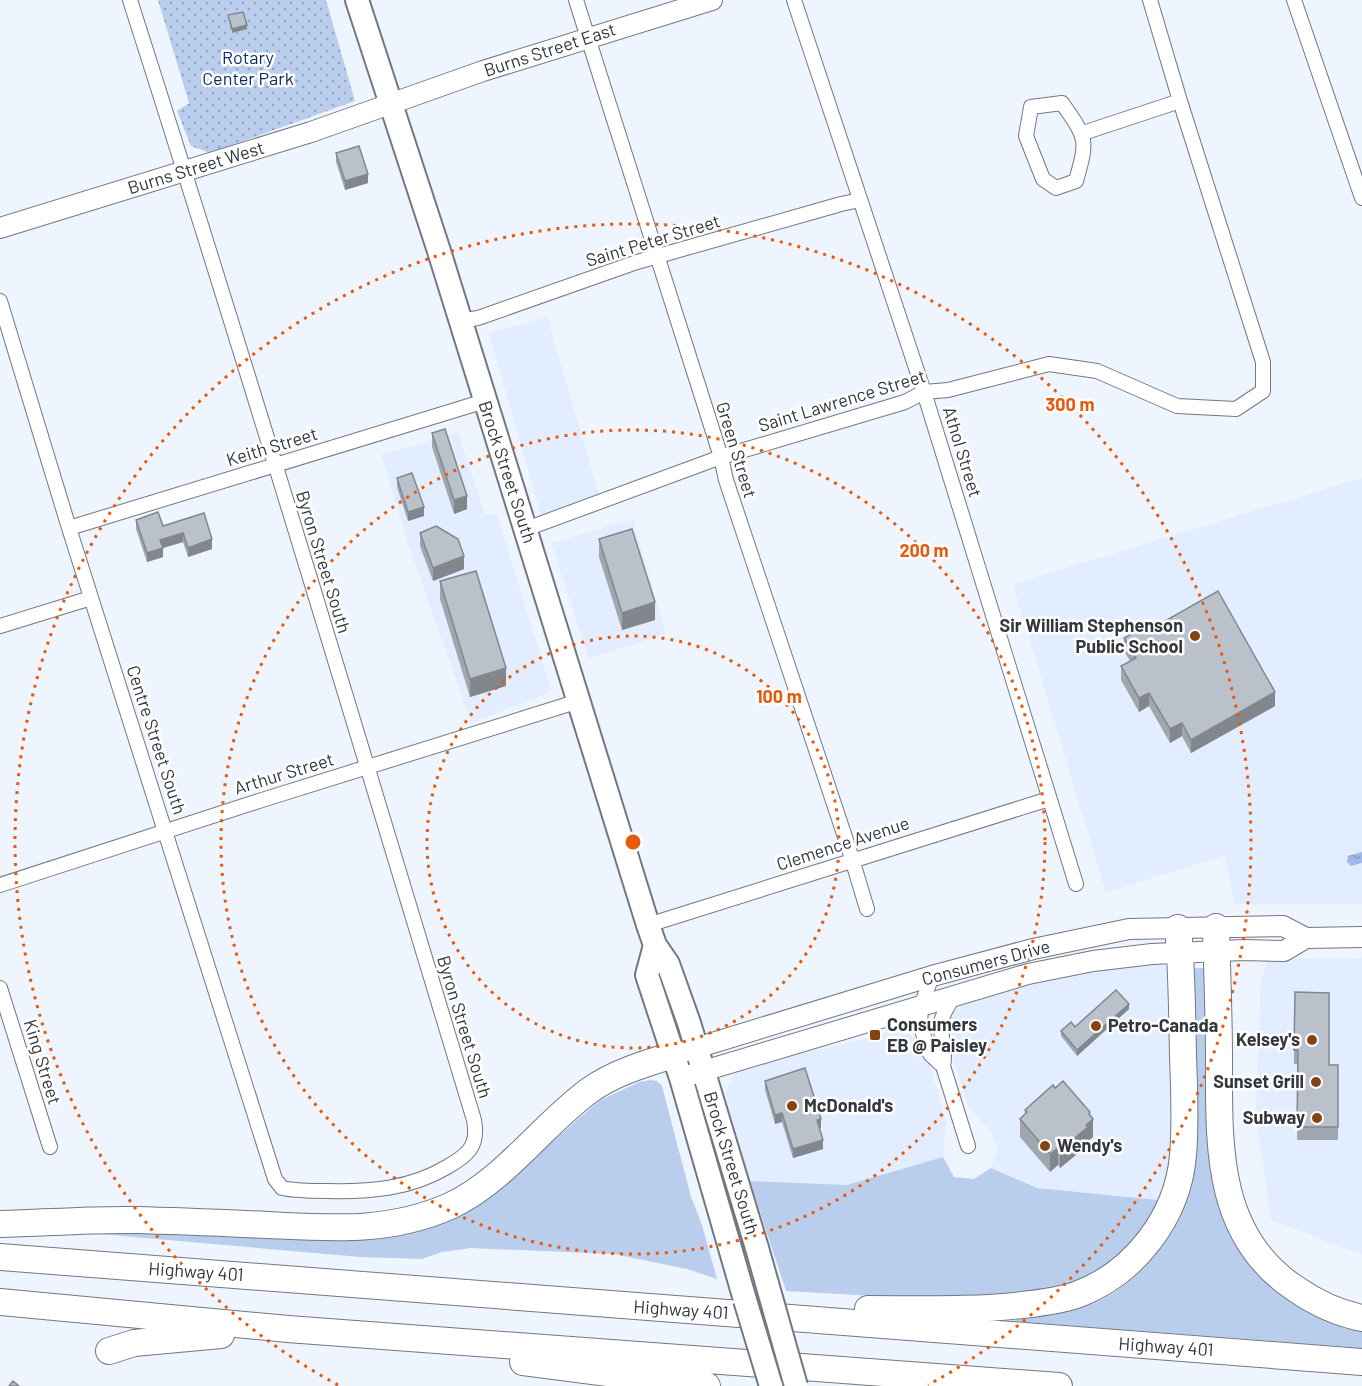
<svg xmlns="http://www.w3.org/2000/svg" width="1362" height="1386" font-family="Barlow,sans-serif">
<defs>
<pattern id="park-dots" width="8" height="8" patternUnits="userSpaceOnUse" patternTransform="scale(1.5)"><rect width="8" height="8" fill="#b9cded"/><path d="M2 2h.1M6 6h.1" fill="none" stroke="#97a7c1" stroke-width="1.8" stroke-linecap="round"/></pattern>
<pattern id="water-ripples" width="26" height="14" patternUnits="userSpaceOnUse" patternTransform="scale(1.5)"><rect width="26" height="14" fill="#9ebaea"/><path d="M2 4q2-2 4 0t4 0M15 11q2-2 4 0t4 0" fill="none" stroke="#8198bf"/></pattern>
</defs>
<rect width="100%" height="100%" fill="#eff5fe"/>
<path fill="#e2edff" d="M547,317L600,498L541,515L489,333Z
M458,432L485,514L497,515L551,689L539,697L471,723L408,543L381,455Z
M1362,478V904H1234L1225,855L1106,893L1013,584Z
M633,519L666,634L589,658L551,543Z
M1362,958V1255L1271,1220L1256,1116L1261,980L1268,959Z
M1141,961L1162,964L1168,968L1171,974L1177,1149L1168,1201L1037,1188L991,1168L998,1149L991,1133L968,1105L946,1037V1026L949,1016L962,1003L1014,985Z
M897,1029L910,1034L920,1043L931,1069L946,1121L943,1157L847,1185L750,1181L726,1097L728,1085L735,1073L744,1068L776,1059L861,1040Z"/>
<path fill="#b9cded" d="M1193,968H1206L1216,1191L1308,1311L1344,1328L1362,1331V1348L1009,1321C1037,1317 1068,1313 1094,1303C1141,1284 1188,1225 1194,1174C1197,1148 1195,1122 1195,1096C1194,1053 1194,1011 1193,968Z
M651,1080L657,1081L662,1086L691,1197L702,1225L717,1279L687,1269L614,1254L471,1248L442,1252L422,1259L360,1257L77,1232L128,1230L237,1236L371,1239L390,1237L423,1230L449,1220L515,1174L599,1101L639,1082Z
M943,1157L954,1177L974,1179L991,1168L1037,1188L1168,1201L1110,1271L1069,1289L963,1301L786,1291L750,1181L847,1185Z"/>
<path fill="url(#park-dots)" d="M158,0H326L355,101L210,153L191,146L177,111L189,103Z"/>
<path fill="url(#water-ripples)" d="M1362,852V863L1351,866L1347,862L1348,856Z"/>
<g fill="none" stroke-linecap="round" stroke-linejoin="round">
<defs>
<path id="street" d="M576,0L721,457L726,480L849,849L867,909
M794,0L924,392L1076,884
M1294,0L1362,198
M1062,103C1087,139 1088,139 1076,181L1056,188L1043,179L1026,136L1031,107Z
M1083,133L1180,101
M0,301L69,528L275,1179L282,1188C297,1191 312,1191 327,1191C370,1192 410,1189 447,1167C468,1155 479,1146 474,1120C361,746 249,372 130,0
M459,321L478,318L637,262L841,204L860,200
M69,528L485,401
M526,529L721,457L905,402L924,392L948,390L1049,364L1097,371L1177,406L1236,409L1263,391V362L1180,101L1150,0
M0,626L91,598
M0,885L262,800L579,701
M648,925L1049,799
M932,976L921,1006L920,1025L930,1054L943,1066L968,1146
M0,988L50,1147
M943,1066C947,1051 940,1038 941,1023C942,1014 949,1004 954,996"/>
<path id="secondary" d="M0,228L311,132L483,71L712,0
M673,1055L932,976L1033,949L1129,929L1283,926L1306,938L1362,937
M690,1075L1028,974L1093,961L1152,954L1244,950L1284,951L1306,938"/>
<path id="primary" d="M357,0L439,251L648,925L655,945L668,964L689,1023L757,1248
M655,945L647,975L681,1078L745,1300"/>
<path id="highway" d="M1216,927C1217,971 1219,1015 1219,1059C1219,1145 1215,1236 1296,1289C1316,1303 1338,1313 1362,1318
M0,1224C45,1223 91,1219 136,1220C180,1221 224,1223 268,1225C332,1228 389,1233 450,1206C503,1182 542,1125 590,1090C614,1073 644,1064 673,1055
M0,1257L1362,1362
M0,1302L288,1329L1059,1386
M868,1309C922,1309 977,1311 1031,1304C1046,1302 1062,1300 1076,1295C1134,1274 1178,1217 1183,1155C1186,1122 1184,1088 1183,1055C1182,1012 1182,970 1178,928
M109,1351L134,1343L221,1335
M523,1362L707,1386"/>
</defs>
<use href="#street" stroke="#727781" stroke-width="16"/>
<use href="#secondary" stroke="#727781" stroke-width="22"/>
<use href="#primary" stroke="#727781" stroke-width="26"/>
<use href="#highway" stroke="#727781" stroke-width="28"/>
<use href="#street" stroke="#fff" stroke-width="14"/>
<use href="#secondary" stroke="#fff" stroke-width="20"/>
<use href="#primary" stroke="#fff" stroke-width="22"/>
<use href="#highway" stroke="#fff" stroke-width="26"/>
<defs>
<path id="primary-bridge" d="M757,1248L796,1386
M745,1300L771,1386"/>
</defs>
<use href="#primary-bridge" stroke="#727781" stroke-width="26" stroke-linecap="butt"/>
<use href="#primary-bridge" stroke="#fff" stroke-width="22"/>
</g>
<path fill="#a0a6af" d="M336,153L368,183L345,190L336,162Z
M432,433L467,509L454,514L432,447Z
M397,478L424,516L408,521L397,487Z
M204,513L212,549L188,557L183,542L163,548V557L147,562L136,529V520L163,526Z
M420,533L464,569L433,581L420,546Z
M599,539L655,620L622,630L599,557Z
M440,581L506,686L470,697L440,599Z
M1151,629L1275,706L1191,753L1182,736L1170,743L1149,706L1139,712L1121,680V666L1130,661L1124,651V638Z
M1295,992L1329,1065H1338V1140H1297L1298,1064H1294Z
M1129,1009L1077,1056L1061,1036V1031Z
M765,1081L821,1128L819,1129L823,1149L793,1158L782,1122L775,1124L765,1090Z
M1025,1110L1090,1115L1093,1137L1088,1141V1145L1060,1168L1058,1165L1050,1172L1020,1137V1119L1025,1114Z"/>
<path fill="#82878e" d="M247,25V29L232,33V29Z
M368,174V183L345,190V181Z
M467,496V509L454,514V500Z
M424,507V516L408,521V512Z
M183,533V542L163,548V557L147,562V553L160,540Z
M212,539V549L188,557V548Z
M464,556V569L433,581V568Z
M655,602V620L622,630V613Z
M506,668V686L470,697V679Z
M1275,692V706L1191,753V740Z
M1149,693V706L1139,712V698Z
M1182,723V736L1170,743V729Z
M1129,1004V1009L1077,1056V1050Z
M1090,1112V1121L1093,1119V1137L1088,1141V1145L1060,1168V1150L1086,1125L1089,1114Z
M782,1113V1122L775,1124V1115Z
M821,1119V1128L817,1129V1120Z
M823,1140V1149L793,1158V1149Z
M1058,1148V1165L1050,1172V1154Z"/>
<path fill="#bac1cb" stroke="#82878e" stroke-width="1.5" d="M243,12L247,25L232,29L228,15Z
M359,146L368,174L345,181L336,153Z
M445,429L467,496L454,500L432,433Z
M412,473L424,507L408,512L397,478Z
M158,512L163,526L204,513L212,539L188,548L183,533L160,540L163,548L147,553L136,520Z
M436,526L458,539L464,556L433,568L420,533Z
M632,529L655,602L622,613L599,539Z
M476,571L506,668L470,679L440,581Z
M1218,591L1275,692L1191,740L1182,723L1170,729L1149,693L1139,698L1121,666L1136,658L1124,638L1149,624L1151,629Z
M1116,990L1129,1004L1077,1050L1061,1031L1071,1022L1075,1027Z
M1295,992L1329,993V1065H1338V1127H1297L1298,1050H1294Z
M805,1068L821,1119L817,1120L823,1140L793,1149L782,1113L775,1115L765,1081Z
M1063,1081L1090,1112L1089,1114L1093,1119L1086,1125L1088,1127L1060,1150L1058,1148L1050,1154L1020,1119L1027,1112L1025,1110L1053,1085L1055,1088Z
M13,1381L19,1386H9Z"/>
<g fill="none" stroke="#e8590c" stroke-width="3" stroke-dasharray="3 6">
<circle cx="633" cy="842" r="206"/>
<circle cx="633" cy="842" r="412"/>
<path d="M338 1385A618 618 0 1 1 928 1385"/>
</g>
<g fill="#854212" stroke="#fff" stroke-width="2">
<circle cx="1195" cy="636" r="6"/>
<circle cx="1096" cy="1026" r="6"/>
<rect x="869" y="1029" width="12" height="12" rx="3"/>
<circle cx="1312" cy="1040" r="6"/>
<circle cx="1316" cy="1082" r="6"/>
<circle cx="792" cy="1106" r="6"/>
<circle cx="1317" cy="1118" r="6"/>
<circle cx="1045" cy="1146" r="6"/>
</g>
<g text-anchor="middle" stroke-width="5" stroke-linejoin="round" paint-order="stroke">
<g font-size="18" fill="#33363a" stroke="#fff">
<text transform="translate(550 50) rotate(-18)" y="6">Burns Street East</text>
<text transform="translate(196 168) rotate(-17)" y="6">Burns Street West</text>
<text transform="translate(653 241) rotate(-17)" y="6">Saint Peter Street</text>
<text transform="translate(842 401) rotate(-17)" y="6">Saint Lawrence Street</text>
<text transform="translate(272 447) rotate(-17)" y="6">Keith Street</text>
<text transform="translate(736 450) rotate(73)" y="6">Green Street</text>
<text transform="translate(962 452) rotate(73)" y="6">Athol Street</text>
<text transform="translate(507 472) rotate(72)" y="6">Brock Street South</text>
<text transform="translate(323 562) rotate(73)" y="6">Byron Street South</text>
<text transform="translate(156 740) rotate(72)" y="6">Centre Street South</text>
<text transform="translate(284 774) rotate(-17)" y="6">Arthur Street</text>
<text transform="translate(843 844) rotate(-18)" y="6">Clemence Avenue</text>
<text transform="translate(986 963) rotate(-15)" y="6">Consumers Drive</text>
<text transform="translate(464 1027) rotate(73)" y="6">Byron Street South</text>
<text transform="translate(42 1062) rotate(73)" y="6">King Street</text>
<text transform="translate(731 1163) rotate(73)" y="6">Brock Street South</text>
<text transform="translate(196 1272) rotate(4)" y="6">Highway 401</text>
<text transform="translate(681 1310) rotate(4)" y="6">Highway 401</text>
<text transform="translate(1166 1347) rotate(4)" y="6">Highway 401</text>
</g>
<g font-size="18" fill="#0d2d65" stroke="#fff">
<text x="248" y="64">Rotary<tspan x="248" dy="21">Center Park</tspan></text>
</g>
<g font-size="18" font-weight="bold" fill="#33363a" stroke="#fff" text-anchor="end">
<text x="1183" y="632">Sir William Stephenson<tspan x="1183" dy="21">Public School</tspan></text>
<text x="887" y="1031" text-anchor="start">Consumers<tspan x="887" dy="21">EB @ Paisley</tspan></text>
<text x="1108" y="1032" text-anchor="start">Petro-Canada</text>
<text x="1300" y="1046">Kelsey's</text>
<text x="1304" y="1088">Sunset Grill</text>
<text x="804" y="1112" text-anchor="start">McDonald's</text>
<text x="1305" y="1124">Subway</text>
<text x="1057" y="1152" text-anchor="start">Wendy's</text>
</g>
</g>
<circle cx="633" cy="842" r="9" fill="#e8590c" stroke="#fff" stroke-width="3"/>
<g font-size="18" text-anchor="middle" font-weight="bold" fill="#e8590c" stroke="#fff" stroke-width="5" stroke-linejoin="round" paint-order="stroke">
<text x="1070" y="411">300 m</text>
<text x="924" y="557">200 m</text>
<text x="779" y="703">100 m</text>
</g>
</svg>
